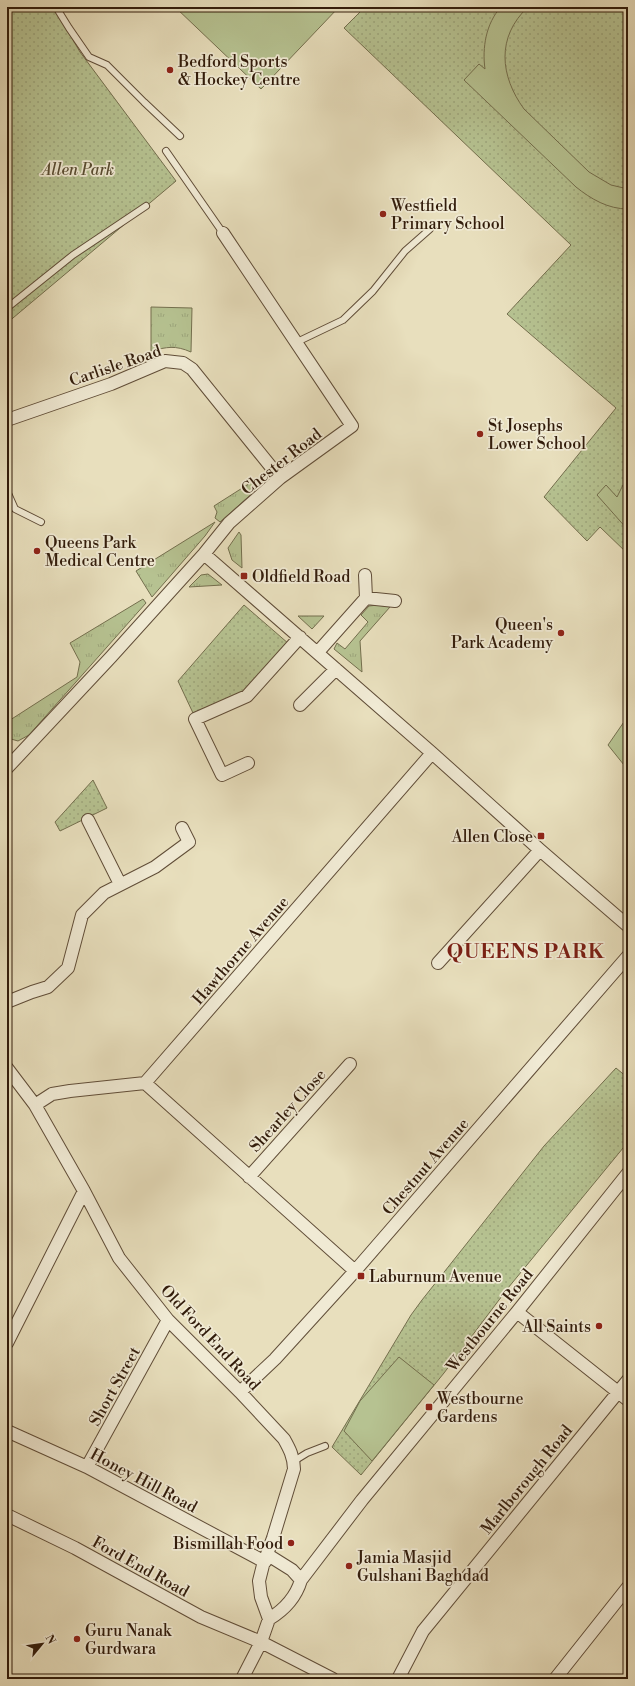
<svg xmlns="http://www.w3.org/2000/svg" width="635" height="1686" font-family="'Libre Bodoni',serif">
<defs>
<pattern id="grass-tufts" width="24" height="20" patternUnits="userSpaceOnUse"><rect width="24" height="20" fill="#b6c291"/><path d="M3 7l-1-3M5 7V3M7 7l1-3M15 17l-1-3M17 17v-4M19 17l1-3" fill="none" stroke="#9da67c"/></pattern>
<pattern id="park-dots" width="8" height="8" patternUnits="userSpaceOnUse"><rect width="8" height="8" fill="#b6c291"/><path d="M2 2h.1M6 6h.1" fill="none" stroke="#9da67c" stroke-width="1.8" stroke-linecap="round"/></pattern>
</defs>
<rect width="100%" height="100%" fill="#e8dfbd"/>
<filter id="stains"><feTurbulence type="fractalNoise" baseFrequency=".005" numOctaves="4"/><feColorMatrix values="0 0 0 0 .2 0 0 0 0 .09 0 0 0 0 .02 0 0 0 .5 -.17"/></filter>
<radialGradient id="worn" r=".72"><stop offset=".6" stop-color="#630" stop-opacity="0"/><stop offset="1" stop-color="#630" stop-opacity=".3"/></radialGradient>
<path fill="url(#grass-tufts)" stroke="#746f4e" d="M151,307L192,308L191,352C175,345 167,347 151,351Z
M258,478L265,482L220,522L215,518L217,512L214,506Z
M215,522L205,536L152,597L136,571Z
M239,532L241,535L242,568L232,560L228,548Z
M208,574L222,585L189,587L201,575Z
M143,599L146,603L29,735L18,741L11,739L7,736V722L77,677L80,662L70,643Z
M378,605L390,607L360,641L362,672L334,649L337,643L345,649L368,622L361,615L369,606Z
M298,616H324L312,629Z"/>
<path fill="url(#park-dots)" stroke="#746f4e" d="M7,7H54L80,52L176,181L7,323Z
M365,7H628V554L600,527L587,541L544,497L616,408L507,314L571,245L344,28Z
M244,605L289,644L245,691L193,713L178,681Z
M93,780L107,808L60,831L55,822Z
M616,1068L628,1078V1142L508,1288L444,1373L361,1475L332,1447L411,1315L422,1300L544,1146Z"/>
<path fill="#b6c291" stroke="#746f4e" d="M175,7H339L261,89Z
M501,7H528C496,37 500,76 524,109L589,172L611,185L628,189V209C608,209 591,199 576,187L464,80L479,64L485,69C482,48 486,23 501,7Z
M628,479V530L597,495L606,485L617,497L623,485Z
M628,716V770L608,745Z
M399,1357L434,1385L372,1461L344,1431L360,1401Z"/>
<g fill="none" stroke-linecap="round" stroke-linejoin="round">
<defs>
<path id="service" d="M56,7L69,28L89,57L107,65L144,102L180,136
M166,151L223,233
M7,308L73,255L146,206
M297,342L343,320L373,291L405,251L430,229
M7,491L15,509L41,522
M294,1461L307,1453L325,1446"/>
<path id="minor" d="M7,420L111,384L165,361L183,363L192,369L280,478
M204,554L432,753L540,850L628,926
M366,598L395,601
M318,652L366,598L365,575
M300,705L336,669
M248,763L222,775L195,719L247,696L300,637
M7,768L111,657L204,554L229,523L280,478L352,426L223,233
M88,820L120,884
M438,963L540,850
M7,1002L32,992L48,987L68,968L82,915L104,893L155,867L189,842L182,828
M7,1068L35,1105L84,1191L119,1258L168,1320L240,1392L284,1439C289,1448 294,1457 294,1469L273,1538L263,1565L259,1581L261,1597L269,1619
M145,1083L355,1271
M35,1105L52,1094L70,1091L145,1083L432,753
M249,1177L350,1064
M517,1312L628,1400
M7,1343L84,1191
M240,1392L275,1359L355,1271L628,956
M7,1431L87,1467L265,1562
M87,1467L168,1320
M7,1515L75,1548L201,1617L261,1642L242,1679
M268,1555L292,1570L301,1580
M269,1619C284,1610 296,1597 301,1580L362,1500L517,1312L628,1173
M269,1619L261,1642L333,1679
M398,1679L423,1631L628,1380
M555,1679L628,1587"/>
</defs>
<use href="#service" stroke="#604d38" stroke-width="8"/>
<use href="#minor" stroke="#604d38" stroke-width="14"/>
<use href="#service" stroke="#f0ead4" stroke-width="6"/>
<use href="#minor" stroke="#f0ead4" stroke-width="12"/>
</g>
<g fill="#8f2418" stroke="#f0ead4" stroke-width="1.5">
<circle cx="170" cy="70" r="4"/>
<circle cx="383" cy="214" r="4"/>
<circle cx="480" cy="434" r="4"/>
<circle cx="37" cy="551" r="4"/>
<rect x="240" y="572" width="8" height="8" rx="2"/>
<circle cx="561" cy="633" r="4"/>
<rect x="537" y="832" width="8" height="8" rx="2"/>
<rect x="357" y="1272" width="8" height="8" rx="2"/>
<circle cx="599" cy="1326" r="4"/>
<rect x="425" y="1403" width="8" height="8" rx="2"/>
<circle cx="291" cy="1543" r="4"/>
<circle cx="349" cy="1566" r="4"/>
<circle cx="77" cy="1639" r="4"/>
</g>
<g text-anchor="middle" stroke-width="3.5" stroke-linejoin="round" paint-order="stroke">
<g font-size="16" fill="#321c0b" stroke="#f0ead4" text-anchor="start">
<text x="178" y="67">Bedford Sports<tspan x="178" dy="18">&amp; Hockey Centre</tspan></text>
<text x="391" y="211">Westfield<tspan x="391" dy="18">Primary School</tspan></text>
<text x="488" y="431">St Josephs<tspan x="488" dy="18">Lower School</tspan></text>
<text x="45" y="548">Queens Park<tspan x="45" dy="18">Medical Centre</tspan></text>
<text x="252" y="582">Oldfield Road</text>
<text x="553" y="630" text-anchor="end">Queen's<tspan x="553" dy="18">Park Academy</tspan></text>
<text x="533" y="842" text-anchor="end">Allen Close</text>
<text x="369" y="1282">Laburnum Avenue</text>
<text x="591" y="1332" text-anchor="end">All Saints</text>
<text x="437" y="1404">Westbourne<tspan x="437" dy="18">Gardens</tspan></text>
<text x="283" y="1549" text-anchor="end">Bismillah Food</text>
<text x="357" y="1563">Jamia Masjid<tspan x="357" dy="18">Gulshani Baghdad</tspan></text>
<text x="85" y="1636">Guru Nanak<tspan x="85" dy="18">Gurdwara</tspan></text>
</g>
<g font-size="16" font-style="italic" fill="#5a4e33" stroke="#f0ead4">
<text x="78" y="175">Allen Park</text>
</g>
<g font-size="16" fill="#321c0b" stroke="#f0ead4">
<text transform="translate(115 365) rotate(-19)" y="6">Carlisle Road</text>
<text transform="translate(281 461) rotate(-38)" y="6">Chester Road</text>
<text transform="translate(240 950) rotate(-49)" y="6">Hawthorne Avenue</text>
<text transform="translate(287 1110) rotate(-48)" y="6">Shearley Close</text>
<text transform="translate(425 1166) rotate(-49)" y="6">Chestnut Avenue</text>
<text transform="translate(489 1320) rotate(-51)" y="6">Westbourne Road</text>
<text transform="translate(211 1337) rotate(47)" y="6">Old Ford End Road</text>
<text transform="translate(114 1386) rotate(-61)" y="6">Short Street</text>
<text transform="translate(526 1479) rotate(-51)" y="6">Marlborough Road</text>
<text transform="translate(144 1480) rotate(28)" y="6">Honey Hill Road</text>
<text transform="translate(141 1566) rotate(29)" y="6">Ford End Road</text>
</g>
<g font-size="20" font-weight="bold" letter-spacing="1" fill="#7a1f14" stroke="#f0ead4">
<text x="526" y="958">QUEENS PARK</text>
</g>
</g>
<rect width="635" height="1686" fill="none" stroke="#e8dfbd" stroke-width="24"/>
<rect x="8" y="8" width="619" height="1670" fill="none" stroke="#321c0b" stroke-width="2"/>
<rect x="12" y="12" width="611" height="1662" fill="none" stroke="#321c0b"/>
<g transform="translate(42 1644) rotate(61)" stroke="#f0ead4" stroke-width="3" paint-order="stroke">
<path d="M0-3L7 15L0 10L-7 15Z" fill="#321c0b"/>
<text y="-6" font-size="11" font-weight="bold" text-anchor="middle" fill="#321c0b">N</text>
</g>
<rect width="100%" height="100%" filter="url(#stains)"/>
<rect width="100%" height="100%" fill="url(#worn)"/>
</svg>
